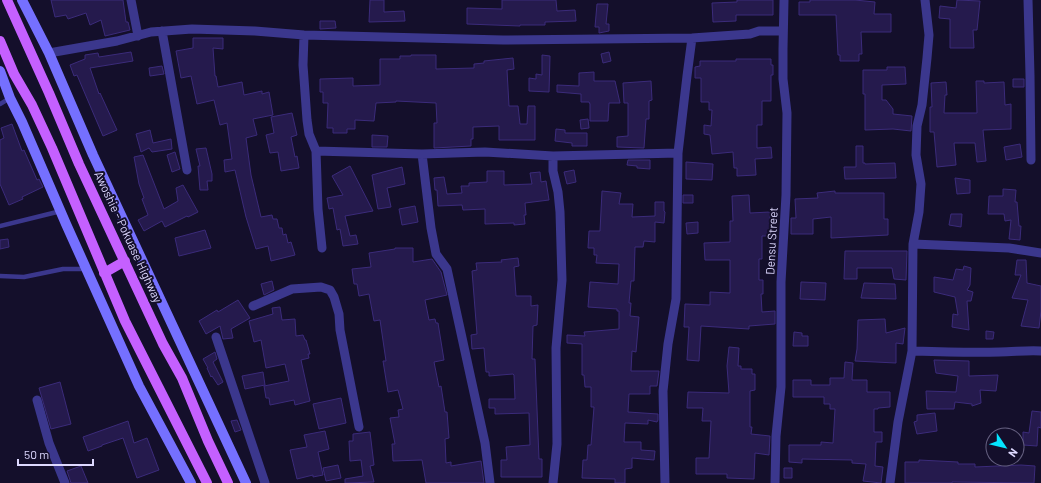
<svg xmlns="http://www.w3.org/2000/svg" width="1041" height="483" font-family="Barlow,sans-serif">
<rect width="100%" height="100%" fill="#140f2b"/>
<path fill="#251a4d" stroke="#3b2b7a" d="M51,0H123L126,22H128L130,30L105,36L101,20L90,25L86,13L68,19L66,15L55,17Z
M370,0H384V12L404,11L405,21L369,22Z
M502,0H556L557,11L575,10L576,21L545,22V25H520V26L467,24V8L502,9Z
M737,0H773V15H736V21L713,22L712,3L737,2Z
M810,0H855L875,2L874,14H891V32H861L862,54H859V61H840V55H838L836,15H799V2H810Z
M957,0L980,1L977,30H973L974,48H950V19L939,18L940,6L956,8Z
M597,4H608L606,24H609V31L599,33V27H595Z
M320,21H335L336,28L320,29Z
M193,38H223V49L213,48L215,76H216L218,87L242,82L244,95L262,91V94L269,92L273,115L253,119L257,135L246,138L251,175L261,217L272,215L273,219H277L279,228H282L283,235L286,234L288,243L291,242L295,255L271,261L268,246L256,249L246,217L235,170L225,172L224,160L232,159L227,123L220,125L214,100L197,104L191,76L181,78L176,51L193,48Z
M131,52L133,61L90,68L99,94L100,93L117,130L103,136L77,75L74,76L70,65L85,59V55L98,53L99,57Z
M609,52L611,61L603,63L601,54Z
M411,55H436V69L474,68V64L484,63V61L513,58L514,69L507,70L509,106H518L520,124H527L528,106H535V140H499V126L473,127V139H471V146L434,148V123H437L436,103L396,101V102L376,103L374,121L355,120V129H347V133H333V128H327L328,103H323V92H320V79L353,78V86L380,85V59H400V56H411Z
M542,55L550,56L549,92L529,91V78L536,79V74L542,75Z
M736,59H771V65H773V75H771V101H762V125H757V148L771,147L772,158L755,159L756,175L737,176V168H734L733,152L712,154L710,135L704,134V125L711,126L712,110H709V102H701V78H695V67L700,66V61H736Z
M162,66L164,74L150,76L149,68Z
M887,67H905L906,84L882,85V100H886L893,109V114L912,116L911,131L893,129L865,130V94H863V70H887Z
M594,72V81H615L620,103H609L608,121H590V104L589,102H581V94L557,92V85L579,86V73Z
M1013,79H1024V87H1013Z
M651,81L652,100L649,101V119H646L644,148L617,147V137L628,136V103H624L623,83Z
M976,81H984V83L1004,82L1005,105L1011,104V129L983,130L986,161L977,162L975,143H954L956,165L937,167L934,132H930V107H932L931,83L946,82L947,95H945L944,113H977Z
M292,113L297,135L291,137L295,157L297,156L299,168L281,171L278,152L270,153L266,135L274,133L271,117Z
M588,119L589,128L581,129L580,120Z
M12,124L22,151L24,150L34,173L37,180L39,179L43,187L22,197L23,199L9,205L0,184V140L4,138L1,128Z
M556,129L565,130V133H587V146H572V143L555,141Z
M150,130L153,143L171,139L172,149L152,152L149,148L141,152L136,134Z
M372,135L388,136L387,147H372Z
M1020,144L1022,157L1006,160L1004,147Z
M856,146H863V163H865V164L895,163L896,178L845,179L844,167H856Z
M206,148L212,174V181H207L208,190H200L198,166H200L196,149Z
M175,152L180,169L172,172L167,155Z
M143,155L164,209L178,201L176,188L183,185L198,212L188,217L187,216L165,227L162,221L144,231L138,220L148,215L142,199L144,198L139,184L134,157Z
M628,160H650V169L637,168V166L627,165Z
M686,162L713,164L712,180L686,179Z
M350,166L373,211L345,216L350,236L356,235L358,244L343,246L340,229L337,230L333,208L329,209L327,198L343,195L332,176Z
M402,167L405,184L387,188L391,207L378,209L372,175Z
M574,170L576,182L567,184L564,172Z
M487,171H504V185L532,184L530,173L540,172L541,182L546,181L549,200L525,203L526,215H524L525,224L514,225V223L485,224V209L463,210L462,205L438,206L437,190H435L434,178L444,177L447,194L462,193L461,186H469V183L487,182Z
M955,178L970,180V193L957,194Z
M1003,189L1016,190L1015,202H1017L1019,226H1021L1020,240L1009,239L1011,220L1005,221L1004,214H988L989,196H1003Z
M602,191L621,193L619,204H633L632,217L655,216V202H664V211L665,212L664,223L655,222V242L644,241L643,247H635L634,281H631L629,303H631L630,316L639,317L636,352L632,351L631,371H659L657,386H650V394H629L628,412L658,414V420L657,422L648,420V424L625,423L624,442H641V450L655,451L654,460L632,458V468L625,469V483H615V479L582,478L583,460H587L588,445H591L594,407H591V387H585L584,375H582V344L567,343V335L585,336L584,332L619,329V311H617V309L588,307L590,282L618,284L619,264L596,263L597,255H594V248H588L589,231H600Z
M835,191V193H884V219H888V235L831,238V217L813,219V234H791V218H796L795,199L818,198L817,193Z
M683,195H693V203H683Z
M749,195L750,213L770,212V222H772L771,236H762V259H759V280H763V294H761L762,312L775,311V324L749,326V329L701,326L699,361L687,360L689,327H684L685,304L710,305V292L730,293V260H705L704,243L730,242V221H733L732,196Z
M415,206L418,222L402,225L399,209Z
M951,214H962L961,227L949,225Z
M698,222V233L687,234L686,223Z
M205,230L211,248L179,256L175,238Z
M8,239L9,247L0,249V240Z
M395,248H413V262L432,259L441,272L447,295L425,300L429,320L435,319L436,323H438L444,360L434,362L439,387L441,386L445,412H447L449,438L445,439L446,463L451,462V466L481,461L484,483H426L422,460L393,461L392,444H395L390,418L399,417L398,410L403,409L398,390L388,392L383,361H386L380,320L374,321L369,294L359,296L357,284H354L352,269L371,267L369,253L395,249Z
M845,251H907L906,280L894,279L892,268H857V279H844Z
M518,258L519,266L514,267L516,296H531V306L538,305L537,325L533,326L532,359H535L539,459H542V477H501V460H507L506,447L530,445L529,413L495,414V408H489V399H515L514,375L513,374L489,376V372H486L484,348L472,349L471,335L477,334L472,271L477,270L476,263L502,262L501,260Z
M1017,260H1026L1027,283L1041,286V311L1039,328L1021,326L1028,300L1012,298L1021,275H1015Z
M964,266L971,268L970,285L967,290L973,292L971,301H967L969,330L952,327L953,314L958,315L955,297L934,292V277L953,280L956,269L963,270Z
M272,281L274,290L264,295L261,284Z
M801,282L826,283L825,300L800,299Z
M864,283L895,284L896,299L861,298Z
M238,300L250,318L231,329L233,338L223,339L220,326L206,334L199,321L217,310L218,312Z
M280,307L282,320L295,319L296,336L303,335L305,340H306L310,354H308L309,358L301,360L310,401L295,405L294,400L270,405L269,398H266L264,386L289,381L285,364L266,368L261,340L254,342L249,321L273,314L272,308Z
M885,319L886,333L905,328L903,344L896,343V363L855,361L857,349L858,320Z
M986,331L994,332L993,339H986Z
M794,332L802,333V336H808V346H793Z
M729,347L739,348L738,366H741V369H752V374H755V390L750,391V427H752L751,434L770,436L769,455L755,453L754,479L727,478V474H696V458H709L711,421H702L703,408H687L688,392L729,393L727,366Z
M215,352L217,359L213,362L223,382L218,385L212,376L211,377L207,368H208L203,359Z
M934,360L969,361V376L998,375L996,391L980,390L981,403L972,406V404L955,402L954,409H927L926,391L956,392L958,376L936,373Z
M845,362L853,363L852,380H867V392H890V407L878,408V409H874V432H882V442H876L875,466L883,467L881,483L863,481L866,464L852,463V460L802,459V463L789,462V445H821V442L833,443L835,409H830V404H824V397H793V380H811V385H830V378H844Z
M263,372L265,385L245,389L242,376Z
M60,382L71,424L51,429L39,388Z
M341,398L346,423L319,429L313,404Z
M1032,411L1041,412V428L1038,427L1037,446L1023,445V432L1029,433Z
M935,413L937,431L917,434L914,422L917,421V415Z
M237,420L241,430L235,432L231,421Z
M128,421L134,443L147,438L159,470L137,478L123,438L102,445V446L88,451L83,437Z
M325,431L329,449L318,452L323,475L313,477V475L297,479L290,450L307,447L304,435Z
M370,432L374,465L370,466L374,482L345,483V479L363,476L361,460L350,461L349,441H353V434Z
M919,460L958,462V464H975V467L1021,465L1035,466L1034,483L952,482V483H905V462H919Z
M338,465L341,478L326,481L323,468Z
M81,466L88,483H71L67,471Z
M784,468H792V478H784Z"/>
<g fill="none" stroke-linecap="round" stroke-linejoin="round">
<path stroke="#3b378d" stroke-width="4.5" d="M0,104L10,98
M0,226L61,211
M0,276L24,277L63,269H85"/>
<path stroke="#3b378d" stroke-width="9" d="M131,0L138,36
M1028,0L1030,75L1031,160
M162,31L187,170
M304,35L303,65L307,120L309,134L316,151L318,209L322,248
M49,53L117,41L151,32L192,29L255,31L304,35L503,40L692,38L750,34L759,31H783
M316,151L422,154L485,152L553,156L678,153
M422,154L431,228L436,254L447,269L485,443L490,483
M913,244L1009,248L1041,253
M253,306L292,289L321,287L330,290L334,297L339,314L340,330L359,427
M216,337L265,483
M912,351C942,352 971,353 1000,352C1014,352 1027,350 1041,351
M37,400L49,443L65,483
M553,483L557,444L556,348L562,280L560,212L558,192L553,171V156
M665,483L663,391L668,344L676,299L678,153L687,76L692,38
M775,483L776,436L781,387V282L786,195L787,113L783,79V49L784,0
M890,483L898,422L912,351L913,244L919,212L921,184L916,155L917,126L922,105L927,58L929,35L925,0"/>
<path stroke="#7570ff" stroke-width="10" d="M22,0L49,53L93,155L246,483
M0,71L10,98L22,122L66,224L139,386L191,483"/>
<path stroke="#c560ff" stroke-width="10" d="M7,0L49,93L79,164L163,344L182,378L208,441L228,483
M0,41L14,74L32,105L52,148L125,321L207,483
M104,273L125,261"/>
</g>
<g text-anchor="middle" stroke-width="4" stroke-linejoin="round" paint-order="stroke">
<g font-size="12" fill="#ded9ff" stroke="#140f2b">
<text transform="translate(128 237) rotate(65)" y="4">Awoshie - Pokuase Highway</text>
<text transform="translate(772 241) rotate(-87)" y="4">Densu Street</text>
</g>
</g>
<g transform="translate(1005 447) rotate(125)"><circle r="19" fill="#140f2b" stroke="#656080"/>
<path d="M0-3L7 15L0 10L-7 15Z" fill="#05e4ff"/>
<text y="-6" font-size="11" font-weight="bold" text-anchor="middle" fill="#ded9ff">N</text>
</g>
<path d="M18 459v6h75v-6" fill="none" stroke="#ded9ff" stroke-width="2"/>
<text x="24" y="459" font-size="12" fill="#ded9ff" stroke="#140f2b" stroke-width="3" paint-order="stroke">50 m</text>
</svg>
